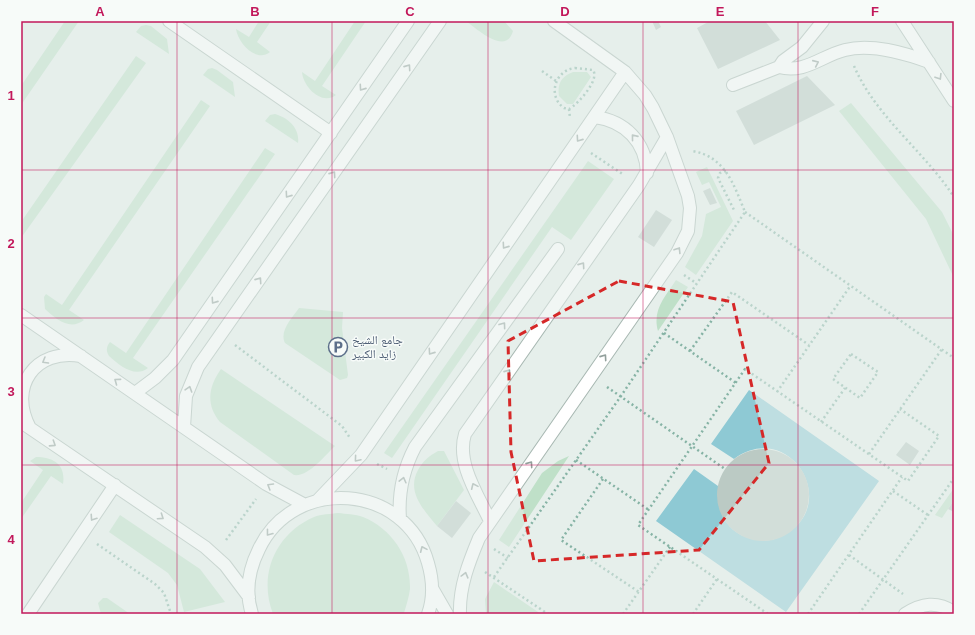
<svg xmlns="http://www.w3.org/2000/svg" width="975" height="635" font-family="Arial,'Noto Naskh Arabic',sans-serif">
<rect width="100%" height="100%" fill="#e6efeb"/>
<path fill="#bfe0c8" d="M65,21H79L21,105V86Z
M259,21H271L257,42L270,52C256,63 238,43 236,29L249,37Z
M355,21H366L322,86L336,95C322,106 303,87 302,72L315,81Z
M466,21H504L513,31C506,56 477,29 466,21Z
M146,25L151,26L167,39L169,54L136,32L141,26Z
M136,56L146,63L21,238V222Z
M212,68L217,70L233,82L235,97L203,75L208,69Z
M573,72H587L591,77L573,104H567L559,96C557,83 562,76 573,72Z
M201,100L210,106L69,310L84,320C70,331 56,319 45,309L44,297L46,294L62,305Z
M851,103L942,212L954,236V278L926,219L839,111Z
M275,114C289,118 300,129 298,143L265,121L270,115Z
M265,148L275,154L133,358L148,368C135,378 120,366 109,356C106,351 106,347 110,342L126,353Z
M588,161L614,179L571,240L552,227L392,458L384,453Z
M707,167L733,221L696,275L685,267L702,236L706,214L721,207L709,182L702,185L696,172Z
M676,280L688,287L658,331C652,310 665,297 676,280Z
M299,308L343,312L342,328L348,375L347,378L340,380L285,343C279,331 292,318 299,308Z
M221,369L335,446C325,455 309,477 294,475L220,422C205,404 209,386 221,369Z
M438,451H444L464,490L437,526C424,510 406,492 418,470C423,461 429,456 438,451Z
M569,456L509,547L499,540L542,473L558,461Z
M36,457C54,457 66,465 63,484L51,476L21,519V503L43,470L30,461Z
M954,488V500L942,518L935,515Z
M338,513C346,514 355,514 363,517C392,529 411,557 410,589C409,597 406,606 404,613L273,614C258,575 275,534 314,517C321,514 331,514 338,513Z
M120,515L200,569L225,602L184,612L177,585L168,573L109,532Z
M494,582L541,614H486L485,599Z
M103,598H107L130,614H101L98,603Z"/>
<path fill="#8ec9d4" d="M749,390L879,481L786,612L656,521L694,469L718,486C718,507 721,524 741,535C755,541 769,543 782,536C843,506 790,418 734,459L711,444Z"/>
<path fill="#bbcac4" d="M652,21H658L661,27L656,30Z
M710,21H765L780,40L718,69L697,28Z
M807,76L835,105L754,145L736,111Z
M710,188L717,203L710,205L703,191Z
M656,210L672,220L654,247L638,237Z
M906,442L919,451L910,465L896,455Z
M717 495a46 46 0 1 1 92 0a46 46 0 1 1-92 0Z
M954,500V512L948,509Z
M456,501L471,513L452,538L437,526Z"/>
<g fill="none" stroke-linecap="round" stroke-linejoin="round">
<defs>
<path id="minor" d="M169,21L331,133
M902,21L954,101
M779,67C805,74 821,56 845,50C871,43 904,53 929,62
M733,85L779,67L783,61L802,47L823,21
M595,117C625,121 646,142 647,173
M21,315L266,484L305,505
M135,393L155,378L173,360L408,21
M21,422L205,547L225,565L249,597
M184,427L186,396L198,367L440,21
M30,428C8,387 35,348 81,356
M318,500L361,455L625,72
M400,519C398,493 403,470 415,447L558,249
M490,521C478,495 456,463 465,434L639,185L667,137
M432,588L447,614
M28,614L115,485
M252,614C245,592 249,569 259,549C294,475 406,483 428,563C433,580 434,597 428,614
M460,614C459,587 469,562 479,538L677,253L688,231L690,208L688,196L667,137L653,108L645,95L625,72L554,21
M905,614C922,603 937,601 954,612"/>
</defs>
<use href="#minor" stroke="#a8b8b2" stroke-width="14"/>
<path stroke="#86b3a5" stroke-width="2.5" stroke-dasharray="2 3" stroke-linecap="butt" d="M854,66C876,117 924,151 954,197
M575,68L593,70C600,80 578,104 569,109L564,108C547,96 555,70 575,68Z
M542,71L556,81
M569,109L570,118
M591,153L624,175
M726,171L720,173L718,178L734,210
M745,212L954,358
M684,275L696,283
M664,333L736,383
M235,345L342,426L350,438
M690,351L732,292L809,345
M851,354L878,372L860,398L833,379Z
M607,387L725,469
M777,392L851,285
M821,422L845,388
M869,454L942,349
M576,460L649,510
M377,464L387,469
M603,479L561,540L639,592
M893,491L928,515
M226,540L256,499
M97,544L155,584L164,593L171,614
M494,549L508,558
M849,555L903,594
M485,572L548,614
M494,577L621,396L745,212C734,185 725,156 692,151
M623,614L670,547
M693,614L717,579
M768,614L638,525L745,369L908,481L939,436L900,409
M808,614L902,477
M859,614L954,478"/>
<use href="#minor" stroke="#fff" stroke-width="12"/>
</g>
<defs><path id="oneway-chevron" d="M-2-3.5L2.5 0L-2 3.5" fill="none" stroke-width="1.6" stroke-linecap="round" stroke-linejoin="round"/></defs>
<g stroke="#92a09c">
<use href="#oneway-chevron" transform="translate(816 63) rotate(-24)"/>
<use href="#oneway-chevron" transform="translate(408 67) rotate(-55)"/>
<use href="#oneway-chevron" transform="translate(939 77) rotate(58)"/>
<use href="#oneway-chevron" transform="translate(362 88) rotate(125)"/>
<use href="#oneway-chevron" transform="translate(634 137) rotate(-129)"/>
<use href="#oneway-chevron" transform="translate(579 139) rotate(125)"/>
<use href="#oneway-chevron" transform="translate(333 174) rotate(-55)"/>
<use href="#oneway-chevron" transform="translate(288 195) rotate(125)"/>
<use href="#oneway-chevron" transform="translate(505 246) rotate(125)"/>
<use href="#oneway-chevron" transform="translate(678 250) rotate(-58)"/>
<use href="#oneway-chevron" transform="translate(582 265) rotate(-55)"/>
<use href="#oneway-chevron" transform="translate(259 280) rotate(-55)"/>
<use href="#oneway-chevron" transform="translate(214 301) rotate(125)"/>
<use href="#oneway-chevron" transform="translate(503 325) rotate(-54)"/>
<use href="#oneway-chevron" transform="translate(431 352) rotate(125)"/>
<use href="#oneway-chevron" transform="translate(604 357) rotate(-55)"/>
<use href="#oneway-chevron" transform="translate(45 361) rotate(150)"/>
<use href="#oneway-chevron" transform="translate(508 372) rotate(-55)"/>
<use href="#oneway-chevron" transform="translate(117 381) rotate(-144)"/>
<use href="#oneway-chevron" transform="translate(189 389) rotate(-72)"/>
<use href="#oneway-chevron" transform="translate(53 444) rotate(33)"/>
<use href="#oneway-chevron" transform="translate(357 459) rotate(130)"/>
<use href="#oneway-chevron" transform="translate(530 464) rotate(-55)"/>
<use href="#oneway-chevron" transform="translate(403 480) rotate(-76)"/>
<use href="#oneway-chevron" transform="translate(270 486) rotate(-149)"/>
<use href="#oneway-chevron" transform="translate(474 486) rotate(-114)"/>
<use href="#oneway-chevron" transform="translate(161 517) rotate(34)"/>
<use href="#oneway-chevron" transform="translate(93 518) rotate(124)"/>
<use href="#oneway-chevron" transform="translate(269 533) rotate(128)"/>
<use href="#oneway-chevron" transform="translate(423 549) rotate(-114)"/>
<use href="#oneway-chevron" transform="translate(465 575) rotate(-75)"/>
</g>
<path d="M0 0H975V635H0ZM619,281L733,302L769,463L699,550L534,561L511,452L508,341Z" fill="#e6efeb" fill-opacity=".55" fill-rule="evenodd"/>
<path fill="none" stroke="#d62828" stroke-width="3" stroke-dasharray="8 5" stroke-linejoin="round" d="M619,281L733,302L769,463L699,550L534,561L511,452L508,341Z"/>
<path fill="none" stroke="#c2185b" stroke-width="1" stroke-opacity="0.55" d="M177,21V614M332,21V614M488,21V614M643,21V614M798,21V614M21,170H954M21,318H954M21,465H954"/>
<defs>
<symbol id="parking-ring" viewBox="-11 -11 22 22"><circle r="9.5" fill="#f7fbf9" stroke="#5c6f8a" stroke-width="1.5"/><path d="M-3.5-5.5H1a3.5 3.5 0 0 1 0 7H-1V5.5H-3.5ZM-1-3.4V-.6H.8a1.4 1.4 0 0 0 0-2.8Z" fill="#5c6f8a"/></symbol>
</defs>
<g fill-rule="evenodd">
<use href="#parking-ring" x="327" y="336" width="22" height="22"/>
</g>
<g text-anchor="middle" stroke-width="3" stroke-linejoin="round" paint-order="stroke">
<g font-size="12" fill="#4e5e75" stroke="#f7fbf9" text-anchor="start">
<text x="352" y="344">جامع الشيخ<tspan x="352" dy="14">زايد الكبير</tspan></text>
</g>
</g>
<rect width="975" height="635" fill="none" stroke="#f7fbf9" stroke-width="44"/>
<rect x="22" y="22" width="931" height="591" fill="none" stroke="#c2185b" stroke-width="1.5"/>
<g font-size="13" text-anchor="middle" font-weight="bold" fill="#c2185b">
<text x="100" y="16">A</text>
<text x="255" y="16">B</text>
<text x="410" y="16">C</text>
<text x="565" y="16">D</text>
<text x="720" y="16">E</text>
<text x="875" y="16">F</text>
<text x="11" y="100">1</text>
<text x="11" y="248">2</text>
<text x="11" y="396">3</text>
<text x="11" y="544">4</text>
</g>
</svg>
